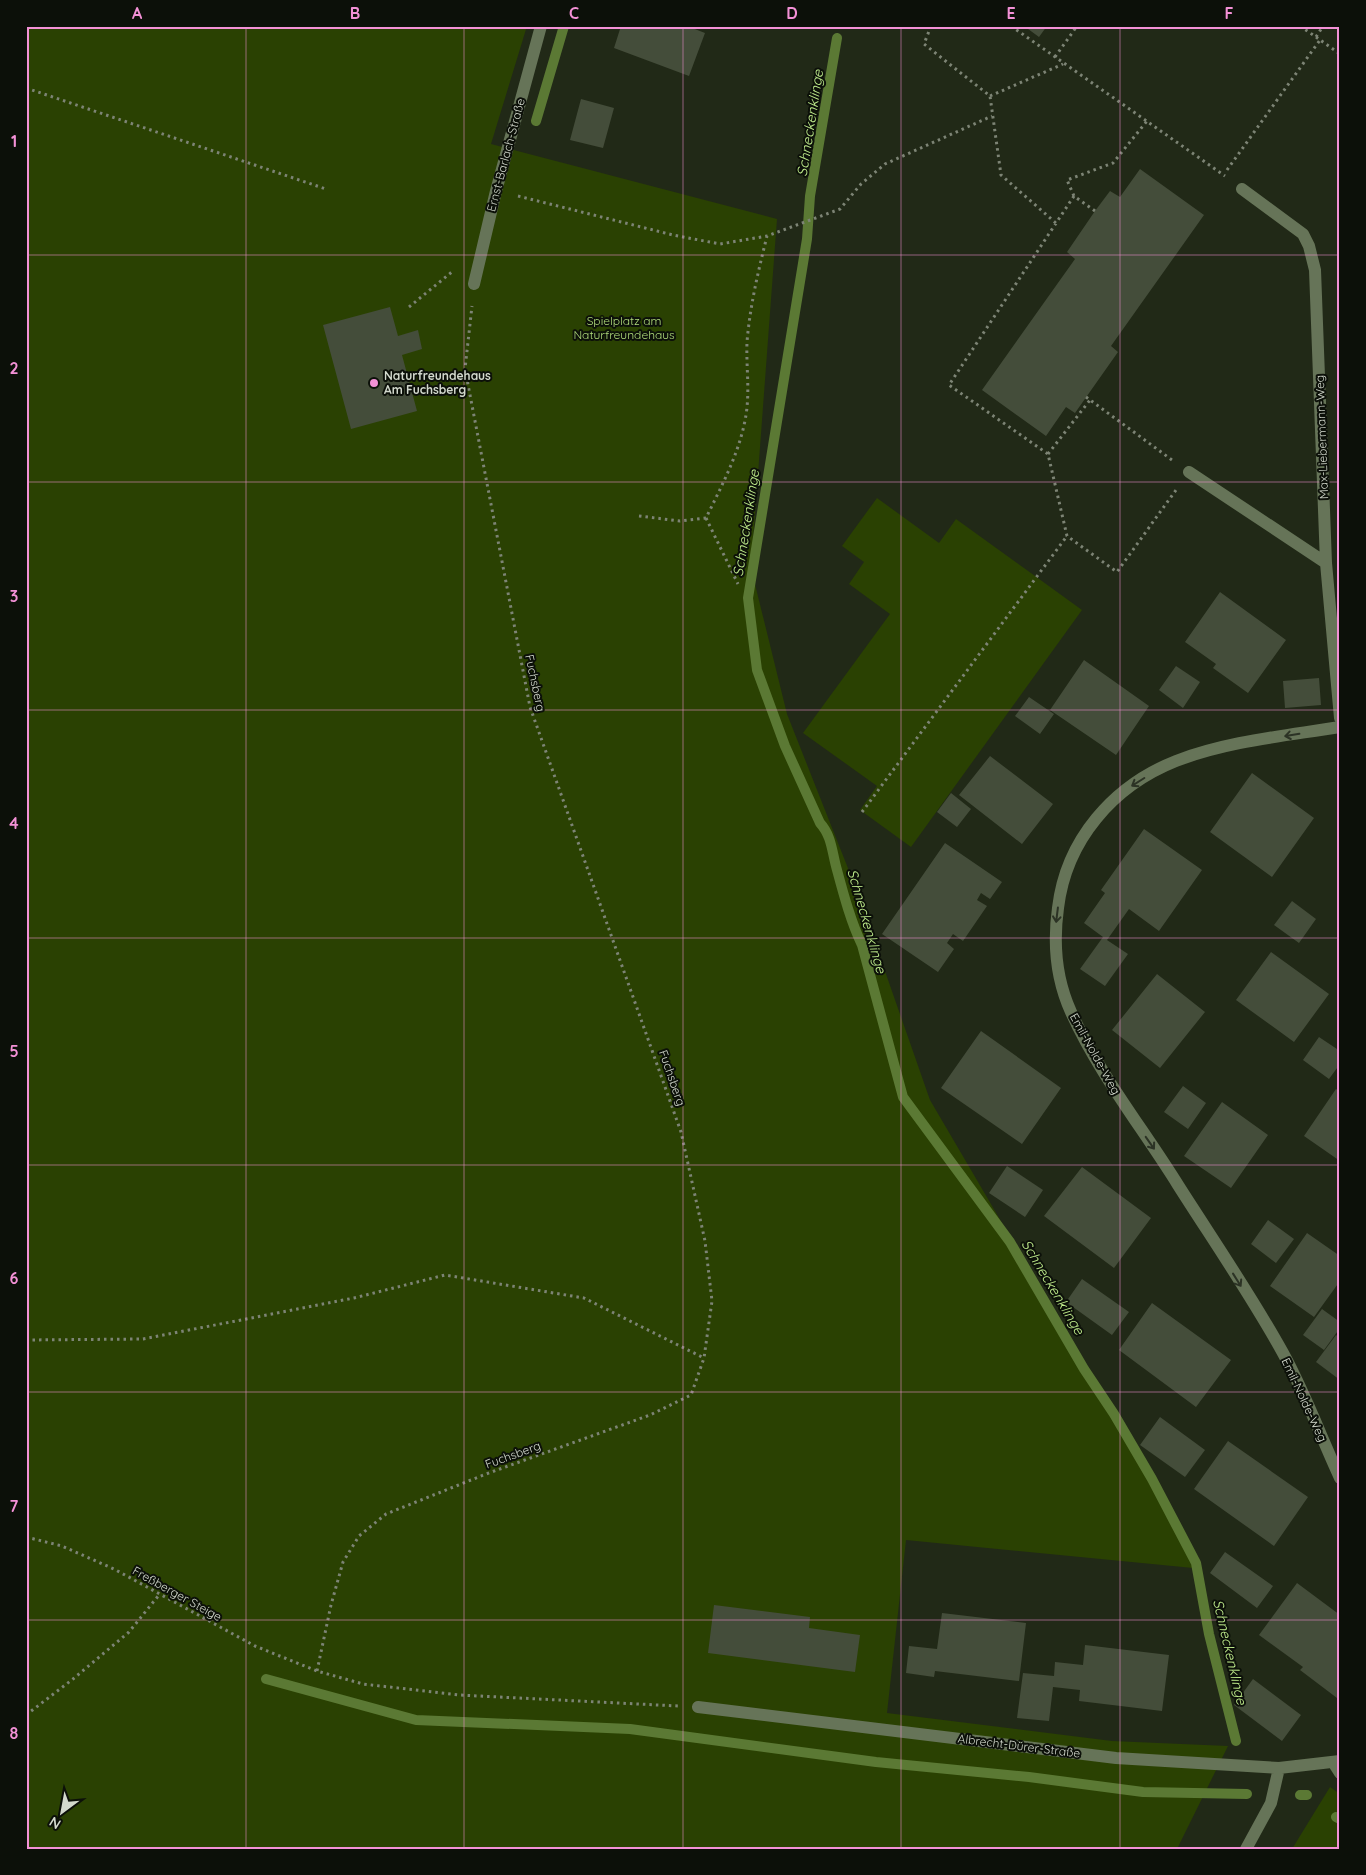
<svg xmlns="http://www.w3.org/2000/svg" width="1366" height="1875" font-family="Quicksand,sans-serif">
<rect width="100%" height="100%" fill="#212917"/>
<path fill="#2a4102" d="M26,26H527L491,144L777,219L751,568L787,714L857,891L930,1100L1152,1479L1193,1568L906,1540L887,1713L1112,1741L1228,1746L1177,1849H26Z
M877,498L939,543L956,519L1082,610L911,847L860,810L877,786L803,733L890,614L849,584L864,562L842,546Z
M1330,1787L1340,1794V1849H1292Z"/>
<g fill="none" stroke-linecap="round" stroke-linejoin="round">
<path stroke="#5b7934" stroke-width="10" d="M837,38L810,196L807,239L748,598L757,670L785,746L820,823C832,836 832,853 837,870C844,896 851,922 862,945L903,1097L1010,1242L1084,1369L1114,1414L1152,1479L1196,1563L1209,1634L1236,1741
M536,121L564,26
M266,1679L416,1720L630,1729L876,1762L1029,1777L1143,1792L1247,1794
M1300,1795H1307
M1336,1817L1340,1819"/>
</g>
<path fill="#444d3a" d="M621,26H687L705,33L689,76L614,48Z
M1024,26H1047L1039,37Z
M581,99L614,108L603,148L570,140Z
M1140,169L1204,215L1111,346L1118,352L1075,413L1066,407L1046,436L982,390L1075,259L1067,252L1095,211L1110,191L1120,197Z
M390,307L398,336L418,330L422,349L402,355L417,411L351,429L323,325Z
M1220,592L1286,640L1248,693L1213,668L1216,664L1185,642Z
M1084,660L1149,706L1116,755L1050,710Z
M1176,666L1200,682L1183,708L1159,690Z
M1319,678L1321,705L1285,708L1283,681Z
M1029,697L1054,714L1040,734L1015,716Z
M990,756L1053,804L1022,844L959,795Z
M1252,773L1314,818L1272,877L1210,832Z
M951,793L971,809L957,827L937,812Z
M1144,829L1202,870L1159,931L1129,909L1107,940L1128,954L1105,986L1080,969L1103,937L1084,923L1105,893L1101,890Z
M945,843L1002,882L990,899L981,893L977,900L987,906L963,941L953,934L947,943L954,949L938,972L882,934Z
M1292,901L1316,919L1299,943L1274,925Z
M1271,952L1329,994L1294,1042L1236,1000Z
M1157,974L1205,1012L1160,1068L1112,1030Z
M981,1031L1061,1088L1022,1144L941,1088Z
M1319,1037L1340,1051V1064L1329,1079L1303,1060Z
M1183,1086L1206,1103L1188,1129L1164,1112Z
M1336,1089L1340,1092V1161L1304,1136Z
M1222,1102L1268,1135L1231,1188L1184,1156Z
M1007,1166L1043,1190L1025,1217L989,1193Z
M1082,1167L1151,1218L1114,1268L1044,1216Z
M1268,1220L1294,1239L1276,1263L1251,1244Z
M1307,1233L1340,1256V1281L1314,1317L1270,1286Z
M1082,1279L1129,1312L1112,1335L1066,1302Z
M1152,1303L1231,1360L1196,1407L1119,1350Z
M1322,1309L1340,1322V1328L1324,1350L1303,1335Z
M1336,1335L1340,1338V1380L1316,1362Z
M1160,1417L1205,1450L1185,1477L1140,1445Z
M1228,1441L1308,1497L1274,1546L1194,1489Z
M1225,1552L1273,1586L1257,1608L1210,1573Z
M1297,1583L1340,1615V1694L1337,1698L1300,1670L1303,1667L1259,1635Z
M714,1605L810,1617L809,1628L860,1635L855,1672L708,1653Z
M942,1613L1026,1623L1019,1681L935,1671L934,1677L906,1673L909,1646L937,1649Z
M1085,1645L1169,1655L1162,1711L1079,1701L1080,1690L1053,1687L1049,1721L1017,1718L1023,1673L1054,1676L1055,1662L1083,1665Z
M1253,1679L1301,1715L1282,1741L1234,1705Z"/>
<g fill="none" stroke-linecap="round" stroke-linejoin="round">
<path stroke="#7d8475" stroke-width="3" stroke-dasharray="2.5 4" stroke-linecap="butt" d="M931,26L924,44L990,96L1001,175L1057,224
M1011,26L1225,176
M1300,26L1316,37L1323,26
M1316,37L1340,54
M1055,57L1077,26
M26,88L326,189
M990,96L1063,64
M1227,170L1320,40
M518,196L673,235L720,244L767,236L840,209L861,184L885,164L992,116
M1074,196L949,385L1048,454L1067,536L1117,572L1176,490
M1095,211L1074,196L1067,180L1113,163L1147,121
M409,307L453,271
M1086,397L1172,460
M1048,454L1090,400
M639,516L680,521L706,518C722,485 740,452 746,415C750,390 746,366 747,342C750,306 758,272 767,236
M706,518L738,584
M862,812L1067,536
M26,1340L143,1339L354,1298L445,1275L584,1298L704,1358
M26,1537L62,1546L114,1569L255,1646L317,1671L363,1684L459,1695L678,1706
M317,1671L331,1605L343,1562L359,1536L386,1514L486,1474L650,1415L691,1395L704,1358L712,1301L705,1241L681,1132L530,707L465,369L472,306
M26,1715L73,1679L129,1632L159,1595"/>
<path stroke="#667458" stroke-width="12" d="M1242,189L1303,234L1309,246L1315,270L1326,563L1340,718
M474,284L496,191L541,26
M1189,472L1326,563
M1340,727C1285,736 1228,741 1176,761C1113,786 1066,840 1058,908C1053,944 1056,979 1071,1012C1099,1074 1142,1127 1178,1185C1213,1240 1251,1295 1283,1353C1305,1393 1321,1437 1340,1478
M698,1707L1116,1758L1279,1768L1340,1761
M1333,1762L1340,1773
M1246,1849L1271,1803L1279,1768"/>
</g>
<defs><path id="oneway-shaft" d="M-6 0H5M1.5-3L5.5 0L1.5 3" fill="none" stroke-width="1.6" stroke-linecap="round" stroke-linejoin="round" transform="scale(1.25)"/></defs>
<g stroke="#2c3325">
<use href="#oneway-shaft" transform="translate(1292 735) rotate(171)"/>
<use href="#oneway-shaft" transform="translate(1138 782) rotate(148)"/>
<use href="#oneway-shaft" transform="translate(1057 915) rotate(97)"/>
<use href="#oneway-shaft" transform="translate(1150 1143) rotate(55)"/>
<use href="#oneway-shaft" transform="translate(1237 1280) rotate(58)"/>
</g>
<path fill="none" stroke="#f391d6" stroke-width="1" stroke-opacity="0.55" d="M246,26V1849M464,26V1849M683,26V1849M901,26V1849M1120,26V1849M26,255H1340M26,482H1340M26,710H1340M26,938H1340M26,1165H1340M26,1392H1340M26,1620H1340"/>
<circle fill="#f391d6" stroke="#0c1009" stroke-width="2" cx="374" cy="383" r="5"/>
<g text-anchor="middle" stroke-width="4" stroke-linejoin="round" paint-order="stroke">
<g font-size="12" fill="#d3d9cd" stroke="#0c1009">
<text transform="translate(506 155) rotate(-75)" y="4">Ernst-Barlach-Straße</text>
<text transform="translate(1322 437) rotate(-92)" y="4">Max-Liebermann-Weg</text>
<text transform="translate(535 683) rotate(78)" y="4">Fuchsberg</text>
<text transform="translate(1095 1054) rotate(61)" y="4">Emil-Nolde-Weg</text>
<text transform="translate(672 1078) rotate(71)" y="4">Fuchsberg</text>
<text transform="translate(1304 1400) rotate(65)" y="4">Emil-Nolde-Weg</text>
<text transform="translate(513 1455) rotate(-20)" y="4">Fuchsberg</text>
<text transform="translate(177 1594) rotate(29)" y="4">Freßberger Steige</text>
<text transform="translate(1019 1746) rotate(7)" y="4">Albrecht-Dürer-Straße</text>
</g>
<g font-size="12" fill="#b1dd7c" stroke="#0c1009">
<text x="624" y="325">Spielplatz am<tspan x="624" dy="14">Naturfreundehaus</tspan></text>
</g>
<g font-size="12" font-weight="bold" fill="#d3d9cd" stroke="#0c1009" text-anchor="start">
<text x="384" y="380">Naturfreundehaus<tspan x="384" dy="14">Am Fuchsberg</tspan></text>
</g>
<g font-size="14" font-style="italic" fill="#c1ee8d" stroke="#0c1009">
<text transform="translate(810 123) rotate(-81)" y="5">Schneckenklinge</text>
<text transform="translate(746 523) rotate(-81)" y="5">Schneckenklinge</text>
<text transform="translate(867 921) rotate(74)" y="5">Schneckenklinge</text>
<text transform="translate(1053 1287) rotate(59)" y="5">Schneckenklinge</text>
<text transform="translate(1230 1652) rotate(77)" y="5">Schneckenklinge</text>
</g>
</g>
<rect width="1366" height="1875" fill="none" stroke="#0c1009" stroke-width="55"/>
<g transform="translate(62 1812) rotate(212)" stroke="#0c1009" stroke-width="4" paint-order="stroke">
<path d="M0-4L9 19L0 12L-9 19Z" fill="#d3d9cd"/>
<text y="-8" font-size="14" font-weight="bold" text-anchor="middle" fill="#d3d9cd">N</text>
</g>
<rect x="28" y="28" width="1310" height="1820" fill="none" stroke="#f391d6" stroke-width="2"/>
<g font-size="16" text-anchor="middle" font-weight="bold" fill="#f391d6">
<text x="137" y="19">A</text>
<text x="355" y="19">B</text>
<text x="574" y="19">C</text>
<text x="792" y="19">D</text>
<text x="1011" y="19">E</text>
<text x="1229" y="19">F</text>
<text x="14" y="147">1</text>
<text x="14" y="374">2</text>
<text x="14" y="602">3</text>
<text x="14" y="829">4</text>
<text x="14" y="1057">5</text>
<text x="14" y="1284">6</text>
<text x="14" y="1512">7</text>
<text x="14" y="1739">8</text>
</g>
</svg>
